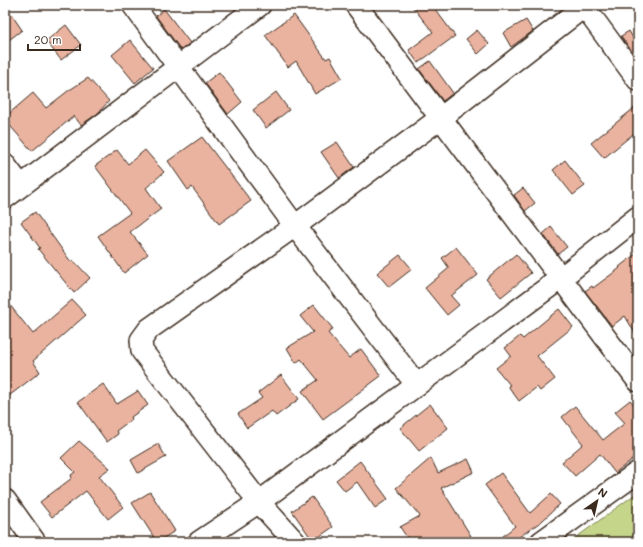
<svg xmlns="http://www.w3.org/2000/svg" width="643" height="547" font-family="Mali,sans-serif">
<rect width="100%" height="100%" fill="#fff"/>
<filter id="ink" filterUnits="userSpaceOnUse"><feTurbulence type="fractalNoise" baseFrequency=".025" numOctaves="2"/><feDisplacementMap in="SourceGraphic" scale="8" xChannelSelector="R" yChannelSelector="G"/><feConvolveMatrix kernelMatrix="1 2 1 2 8 2 1 2 1" color-interpolation-filters="sRGB"/></filter>
<g filter="url(#ink)">
<path fill="#c5d68b" stroke="#808054" d="M638,492V542H570Z"/>
<path fill="#eab3a0" stroke="#3b2a1e" d="M5,5L22,30L5,43Z
M411,5H432L455,36L418,63L409,50L433,32Z
M164,9L190,43L181,50L156,16Z
M294,15L326,59L330,57L342,78L315,94L296,61L288,67L265,35Z
M526,20L533,31L511,47L503,33Z
M66,25L81,45L61,60L46,41Z
M477,30L489,44L478,54L466,39Z
M629,31L638,46V60L621,36Z
M130,40L153,68L135,83L112,55Z
M430,61L453,93L443,101L419,69Z
M219,72L242,102L228,114L205,83Z
M88,78L109,101L97,114L81,125L74,116L32,151L5,120V117L33,93L46,108L68,91Z
M276,92L289,110L266,128L253,110Z
M638,105V130L604,158L591,143Z
M202,137L251,201L219,224L192,187L188,190L168,161Z
M337,142L354,167L339,178L321,152Z
M117,150L128,164L145,150L164,172L146,188L161,209L130,232L148,254L124,273L98,236L130,213L95,166Z
M565,160L585,186L573,195L553,170Z
M523,188L535,203L525,211L514,195Z
M35,212L71,262L73,260L90,278L74,293L38,249L40,248L21,222Z
M551,227L567,247L558,254L543,234Z
M456,247L478,275L451,296L459,305L447,315L425,288L449,268L442,258Z
M638,252V338L625,316L612,326L585,291L592,286L593,288L620,268L619,267Z
M516,254L531,273L501,297L486,279Z
M400,255L412,269L389,287L377,273Z
M5,299L33,334L72,300L86,315L33,361L40,372L5,399Z
M314,305L333,329L328,333L349,358L361,349L381,376L323,419L302,391L318,380L301,359L296,363L287,348L313,332L300,316Z
M559,309L573,327L537,356L555,379L540,391L537,387L519,401L508,386L510,385L496,368L511,356L505,348L520,336L523,339Z
M281,375L299,399L276,416L272,411L247,428L238,414L262,398L258,393Z
M103,384L117,404L138,391L148,405L131,417L132,419L116,431L118,434L107,442L78,402Z
M630,400L638,409V455L615,473L600,454L575,476L562,462L583,444L562,417L575,406L603,440L625,423L615,412Z
M430,404L448,428L419,451L400,428Z
M79,441L110,468L99,476L123,507L108,519L86,491L52,517L40,502L72,478L71,475L75,472L61,458Z
M158,444L166,457L138,473L131,460Z
M431,458L438,473L468,459L474,472L441,488L471,536L461,542H410L400,527L420,516L396,488Z
M360,461L388,499L375,508L357,482L345,491L336,480Z
M501,473L530,513L551,494L560,504L542,521L512,542H506L502,537L515,526L485,485Z
M150,492L175,531L157,542L132,503Z
M312,497L333,527L313,541L292,511Z"/>
<g fill="none" stroke-linecap="round" stroke-linejoin="round">
<defs>
<path id="street" d="M133,5L295,226L416,384
M356,5L638,381
M583,5L638,80
M5,165L21,186
M5,198L260,5
M5,500L35,542
M199,542L259,502L561,278L638,217
M295,542L259,502L142,351L141,340L149,329L295,226L442,117L586,5
M541,542L638,472"/>
</defs>
<use href="#street" stroke="#3b2a1e" stroke-width="24"/>
<use href="#street" stroke="#fff" stroke-width="21"/>
</g>
</g>
<rect width="643" height="547" fill="none" stroke="#fff" stroke-width="20"/>
<rect x="10" y="10" width="623" height="527" fill="none" stroke="#3b2a1e" stroke-width="1.5" filter="url(#ink)"/>
<g transform="translate(597 501) rotate(34)" stroke="#ffffff" stroke-width="3" paint-order="stroke">
<path d="M0-3L7 15L0 10L-7 15Z" fill="#3b2a1e"/>
<text y="-6" font-size="11" font-weight="bold" text-anchor="middle" fill="#3b2a1e">N</text>
</g>
<path d="M28 44v6h52v-6" fill="none" stroke="#3b2a1e" stroke-width="2"/>
<text x="34" y="44" font-size="12" fill="#3b2a1e" stroke="#ffffff" stroke-width="3" paint-order="stroke">20 m</text>
</svg>
